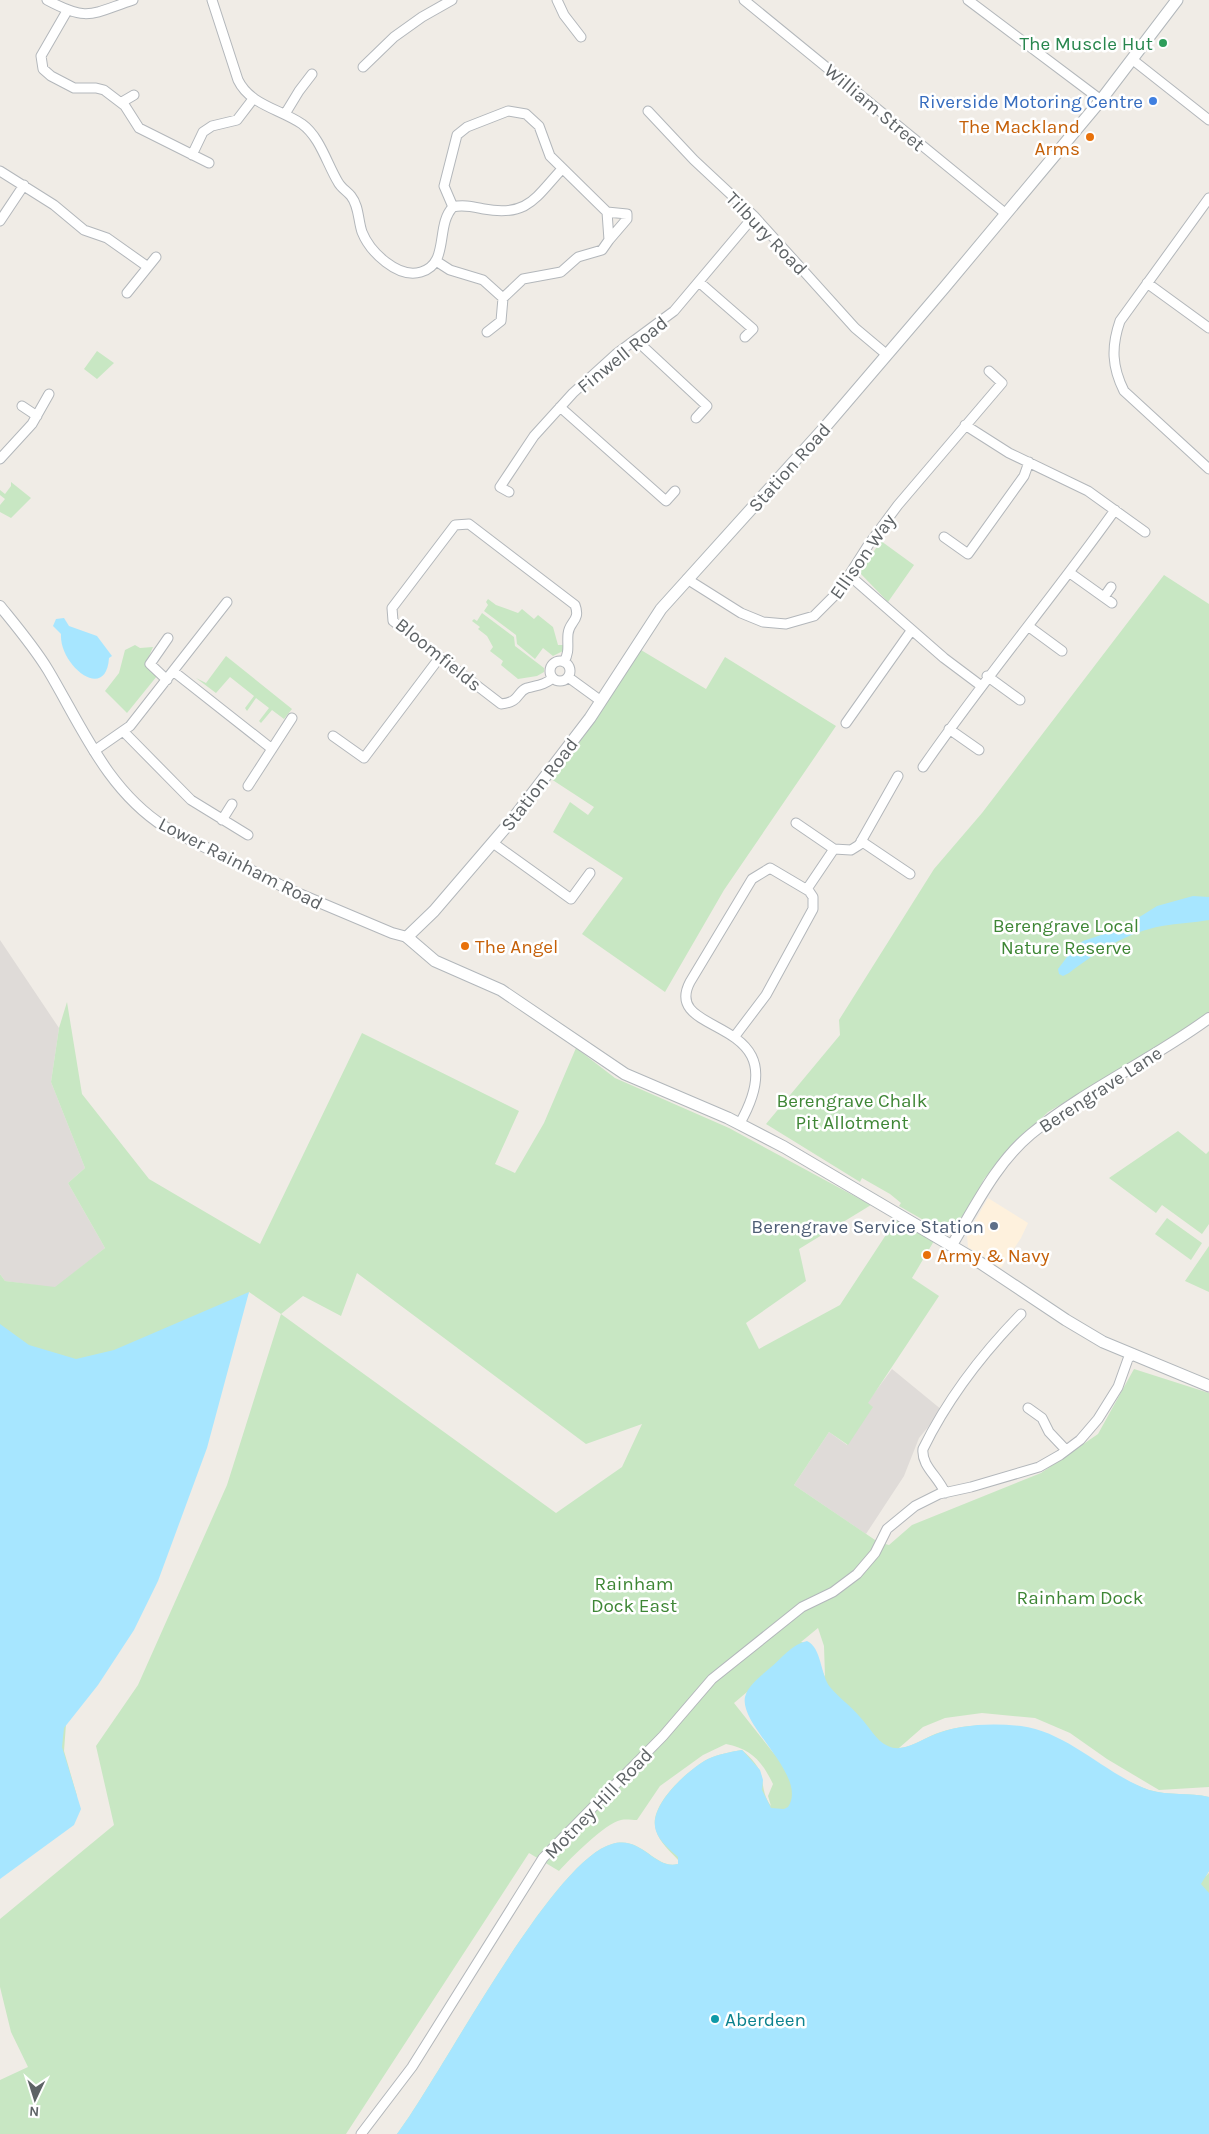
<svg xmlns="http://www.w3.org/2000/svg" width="1209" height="2134" font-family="Karla,sans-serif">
<rect width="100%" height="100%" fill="#f0ece6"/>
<path fill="#fef1dd" d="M988,1198L1028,1223L1021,1238L1001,1268L968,1247L967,1235Z"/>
<path fill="#dfdbd8" d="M0,940L59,1028L51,1082L85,1168L68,1183L105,1248L55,1288L5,1281L0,1274Z
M892,1369L942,1410L919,1438L904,1476L866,1534L794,1485L829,1432L847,1445L872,1407L867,1403Z"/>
<path fill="#c8e7c3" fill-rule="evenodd" d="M97,351L114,363L97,379L84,369Z
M11,482L31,498L11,518L0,512V505L5,499L0,495V490L5,494L11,486Z
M881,541L914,565L888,602L861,574V570Z
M1164,575L1209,604V1013L1144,1056L1048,1112L1013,1145L984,1179L970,1208L946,1233L899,1206L901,1203L890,1194L862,1178L860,1182L766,1124L840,1035L839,1020L934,869L982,813Z
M488,599L496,605L518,613L522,609L534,619L538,615L553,627L558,645H563V651L553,656L543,648L535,659L517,644L516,635L484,611L488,605L486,602Z
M482,613L514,637L515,646L544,668V672L537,676L518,679L501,665L503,661L490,651L493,647L487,636L478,629L480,627L472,621L474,619L477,621Z
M135,645L140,648L153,647L146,663L148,668L157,676L127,713L105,691L119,673L125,650Z
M641,650L706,689L725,657L836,726L724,890L665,992L582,934L623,878L553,832L570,802L588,815L594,807L548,777Z
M226,656L292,709L284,719L272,710L261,723L259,721L269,708L256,698L247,711L245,708L254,696L230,677L216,693L196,678L206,683Z
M67,1002L82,1094L149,1179L260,1244L362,1033L519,1111L495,1164L515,1173L544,1123L576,1048L615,1078L729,1128L871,1205L799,1249L806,1281L746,1323L759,1349L840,1305L897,1218L934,1241L912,1278L939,1296L868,1403L873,1407L848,1445L829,1432L794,1485L878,1542L889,1545L912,1525L1041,1473L1098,1434L1134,1369L1209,1393V1787L1159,1790L1107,1759L1070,1733L1035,1718L982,1713L945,1718L923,1727L899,1748C914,1747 927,1736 941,1732C958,1726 976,1725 994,1725C1060,1725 1092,1770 1149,1790C1169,1796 1189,1792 1209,1797V1871L1206,1876L1209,1873V2134H397C441,2076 551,1861 612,1844C642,1835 655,1870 678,1864L679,1861C671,1852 659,1842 656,1830C647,1806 689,1769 708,1759C719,1754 730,1752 742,1750C751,1758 761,1767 762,1780C764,1790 764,1796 771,1806L768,1796L773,1784C762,1761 751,1749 726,1744L703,1755L660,1786L637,1820C632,1820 626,1819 621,1820C604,1824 571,1858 559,1871L529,1853L346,2134H0V2080L28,2067L11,2032L0,1987V1919L114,1825L96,1746L138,1685L227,1485L281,1314L249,1292L66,1724L64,1751L77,1796L0,1873V1274L5,1281L55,1287L105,1248L68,1183L85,1168L51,1082L59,1028ZM357,1273L586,1444L642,1424L622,1467L556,1513L281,1314L303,1296L341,1316ZM818,1628L824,1646L825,1677L811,1644L801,1642ZM747,1692C740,1717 765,1734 775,1755L734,1703Z
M1178,1131L1206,1154L1209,1151V1224L1202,1234L1162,1205L1156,1213L1109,1178Z
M1167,1218L1202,1243L1191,1260L1155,1234Z
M1209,1246V1292L1185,1281Z"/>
<path fill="#a7e6ff" d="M64,618L69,626L97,636L112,656L109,658C106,703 59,665 61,634L53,626L56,619Z
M1193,896L1209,897V920C1194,923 1178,923 1162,926C1128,932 1096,952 1069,973L1063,976L1059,974L1058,969L1073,949L1083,941L1122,928L1157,906Z
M249,1292L207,1448L158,1581L134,1630L98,1685L64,1728L62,1747L81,1809L74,1825L0,1879V1324L29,1345L76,1359L114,1350Z
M807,1641C822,1648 820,1674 830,1687C839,1698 851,1706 860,1717C869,1726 876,1741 888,1746C902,1753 919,1741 931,1736C959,1724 991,1723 1021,1726C1068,1732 1105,1774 1149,1790C1169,1796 1190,1792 1209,1797V1871L1201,1884L1209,1893V2134H397C441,2076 551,1861 612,1844C642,1835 654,1870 678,1864V1857C670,1850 660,1842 656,1831C647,1806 689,1769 708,1759C719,1754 730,1752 742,1750L760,1770L763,1780L762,1790L771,1808L784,1809L788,1807C809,1776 739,1726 745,1697C748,1685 761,1676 770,1668C781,1659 792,1644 807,1641Z"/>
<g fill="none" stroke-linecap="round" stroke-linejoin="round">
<defs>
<path id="minor" d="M47,0C88,22 91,14 133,0
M212,0L238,80C250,105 280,109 302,124C320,137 327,164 338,182C341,188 347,191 351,196C359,206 358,220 362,232C370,252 398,279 421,272C450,264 435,225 453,207C463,204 474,207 484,209C528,217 535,198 562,169
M557,0L564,15L581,37
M744,0L1006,214
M968,0L1101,100
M67,11L41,56L43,69L51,76L74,88H96L104,90L125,106L139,128L209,163
M1133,60L1209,120
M363,67L394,37L422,17L452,0
M122,102L134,95
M648,111L694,160L754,216L855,328L886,354
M285,114L299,91L312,74
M192,155L203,132L212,126L237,120L253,99
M0,171L54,205L84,230L107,238L148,267
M1209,198L1120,321C1111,347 1112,367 1124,391L1209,469
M607,212L627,214V219L609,240
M0,221L24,185
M436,261L450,270L483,280L503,298L523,279L561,272L578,257L602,250L609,240L607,212L550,156L539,126L526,114L508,111L467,127L457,135L444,186L453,207
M699,282L753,329L745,337
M1147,283L1209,328
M127,293L156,257
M487,332L501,321L503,298
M636,340L707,406L696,418
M22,406L37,416
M560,407L666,501L675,491
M965,425L1009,453L1088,491L1145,532
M0,459L32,424L49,394
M509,492L500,487L534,436L573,393L616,354L674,311L754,216
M944,537L968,554L1024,476L1029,462
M1070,573L1112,603
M849,575L944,658L980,685
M687,579L741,613L763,622L786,624L814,616L839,591L869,544L898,505L1002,383L989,371
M1104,597L1111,587
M1028,626L1062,651
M550 671a10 10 0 1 1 20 0a10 10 0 1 1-20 0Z
M173,671L272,749
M987,676L1020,700
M568,677L601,701
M553,678C544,685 538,685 527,688C516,692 521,702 501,704L393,621L392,608L455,525L469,524L575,605C581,621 569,621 568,634C567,645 570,651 564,662
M167,680L150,664L168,638
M846,723L911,631
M949,729L979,750
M124,732L191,800L248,835
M333,736L364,758L440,657
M94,751L130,726L227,602
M923,767C984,679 1053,597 1115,510
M248,786L292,718
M222,820L232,804
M796,823L834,849
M861,841L910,874
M493,843L571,899L590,873
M807,889L834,849L851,850L859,845L898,776
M735,1036L766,995L813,909V897L809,891L770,868L752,879L690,982C660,1039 802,1013 740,1123
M1028,1408L1042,1418L1049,1432L1066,1450
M945,1493C939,1477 921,1466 923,1449C947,1400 983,1353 1021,1314
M361,2134L412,2067L543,1858L663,1736L712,1679L802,1607L833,1592L857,1574L875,1553L887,1529L915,1506L939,1494L971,1487L1039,1467L1060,1455L1080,1440L1098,1419L1118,1387L1128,1359L1133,1354"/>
<path id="tertiary" d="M0,606C17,627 34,647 48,670C82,727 107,790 165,827L290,890L392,933L407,937
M952,1245C975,1207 996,1163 1031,1134C1086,1089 1152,1060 1209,1018"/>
<path id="secondary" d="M1177,0L1101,100L944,288L826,426L661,609L590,718L512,820L434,911L407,937L435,961L501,990L625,1074L728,1118L784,1147L979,1262L1066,1320L1103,1342L1209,1386"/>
</defs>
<use href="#minor" stroke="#b3b7bb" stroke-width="11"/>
<use href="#tertiary" stroke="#b3b7bb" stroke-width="12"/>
<use href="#secondary" stroke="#b2b7bb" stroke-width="13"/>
<use href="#minor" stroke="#fff" stroke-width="9"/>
<use href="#tertiary" stroke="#fff" stroke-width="10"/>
<use href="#secondary" stroke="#fff" stroke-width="11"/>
</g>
<circle fill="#2e9e5b" stroke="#fff" stroke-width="2" cx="1163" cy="43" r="5"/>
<circle fill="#3f7fe0" stroke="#fff" stroke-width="2" cx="1153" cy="101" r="5"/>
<g fill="#e8710a" stroke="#fff" stroke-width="2">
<circle cx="1090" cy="137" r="5"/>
<circle cx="465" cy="946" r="5"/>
<circle cx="927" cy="1255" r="5"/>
</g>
<circle fill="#5c6f8a" stroke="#fff" stroke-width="2" cx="994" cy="1226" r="5"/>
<circle fill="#0f9aa8" stroke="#fff" stroke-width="2" cx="715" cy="2019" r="5"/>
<g text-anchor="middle" stroke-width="5" stroke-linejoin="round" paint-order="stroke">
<g font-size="19" fill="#27864d" stroke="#fff" text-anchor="end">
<text x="1153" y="50">The Muscle Hut</text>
</g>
<g font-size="19" fill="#366cbe" stroke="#fff" text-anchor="end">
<text x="1143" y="108">Riverside Motoring Centre</text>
</g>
<g font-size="19" fill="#5e6366" stroke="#fff">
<text transform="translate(875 107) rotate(40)" y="7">William Street</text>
<text transform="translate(767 233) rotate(46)" y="7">Tilbury Road</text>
<text transform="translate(622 354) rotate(-39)" y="7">Finwell Road</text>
<text transform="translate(789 467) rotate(-48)" y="7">Station Road</text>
<text transform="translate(862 556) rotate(-55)" y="7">Ellison Way</text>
<text transform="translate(439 654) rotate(39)" y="7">Bloomfields</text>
<text transform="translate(539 784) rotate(-52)" y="7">Station Road</text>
<text transform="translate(241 863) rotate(27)" y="7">Lower Rainham Road</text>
<text transform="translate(1100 1089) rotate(-33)" y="7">Berengrave Lane</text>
<text transform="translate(598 1803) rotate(-46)" y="7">Motney Hill Road</text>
</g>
<g font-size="19" fill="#c56008" stroke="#fff" text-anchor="start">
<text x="1080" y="133" text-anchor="end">The Mackland<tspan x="1080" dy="22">Arms</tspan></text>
<text x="475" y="953">The Angel</text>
<text x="937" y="1262">Army &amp; Navy</text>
</g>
<g font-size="19" fill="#3e8635" stroke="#fff">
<text x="1066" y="932">Berengrave Local<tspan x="1066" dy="22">Nature Reserve</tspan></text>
<text x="852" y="1107">Berengrave Chalk<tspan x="852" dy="22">Pit Allotment</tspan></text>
<text x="634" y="1590">Rainham<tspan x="634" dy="22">Dock East</tspan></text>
<text x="1080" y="1604">Rainham Dock</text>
</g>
<g font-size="19" fill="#4e5e75" stroke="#fff" text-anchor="end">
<text x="984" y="1233">Berengrave Service Station</text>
</g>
<g font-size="19" fill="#0d838f" stroke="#fff" text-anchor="start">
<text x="725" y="2026">Aberdeen</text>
</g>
</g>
<g transform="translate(35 2099) rotate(184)" stroke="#ffffff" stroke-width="4" paint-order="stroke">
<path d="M0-4L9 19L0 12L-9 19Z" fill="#5e6366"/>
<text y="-8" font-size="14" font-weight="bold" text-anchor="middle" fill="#5e6366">N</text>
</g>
</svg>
